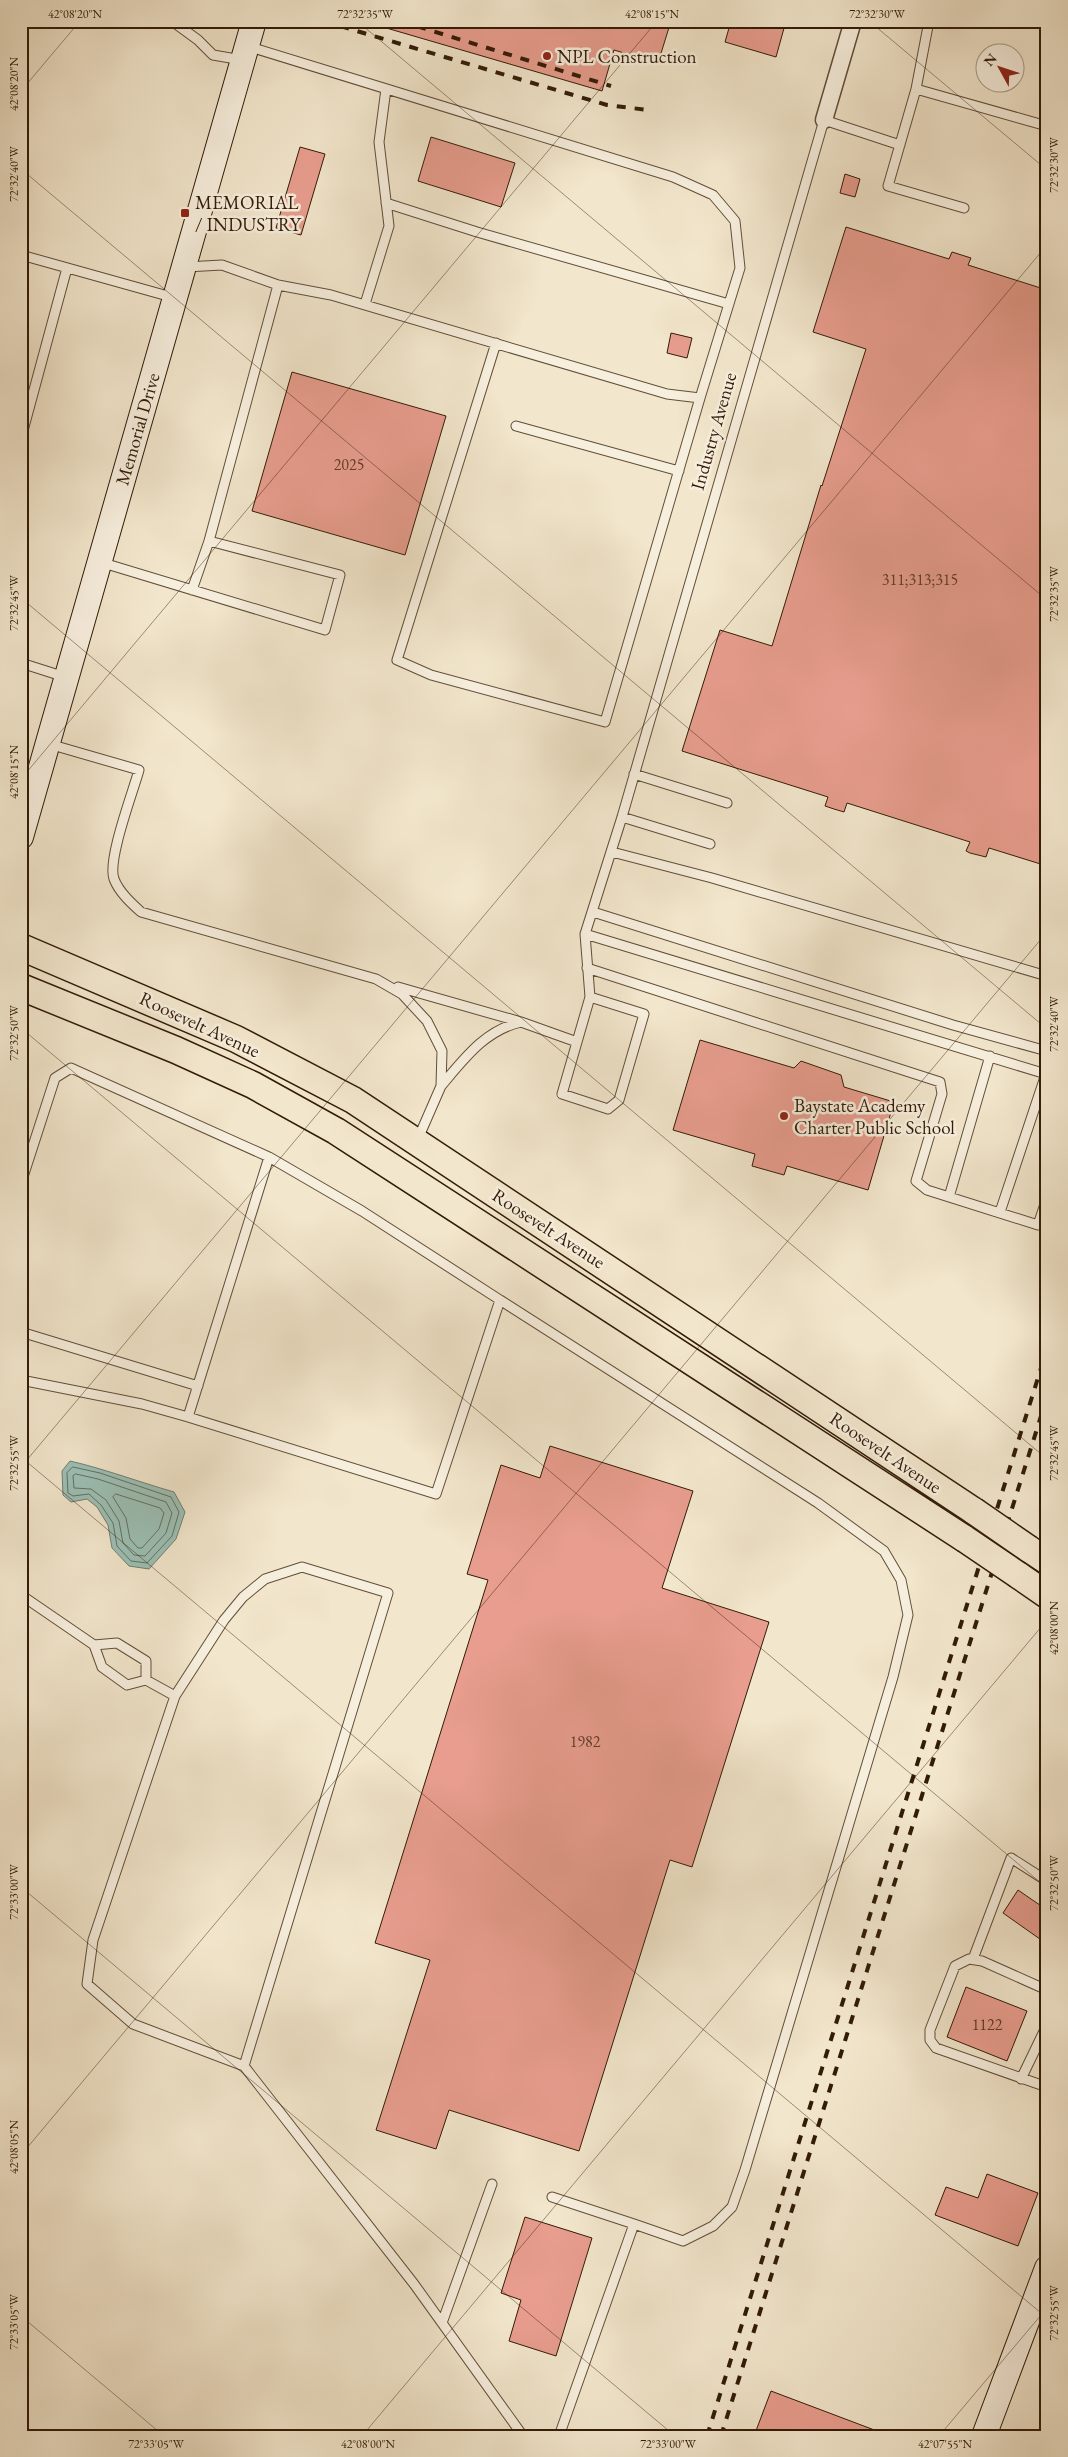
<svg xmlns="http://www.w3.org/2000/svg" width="1068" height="2457" font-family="'EB Garamond',serif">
<rect width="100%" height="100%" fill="#f2e6cc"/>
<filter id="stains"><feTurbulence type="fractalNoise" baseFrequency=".004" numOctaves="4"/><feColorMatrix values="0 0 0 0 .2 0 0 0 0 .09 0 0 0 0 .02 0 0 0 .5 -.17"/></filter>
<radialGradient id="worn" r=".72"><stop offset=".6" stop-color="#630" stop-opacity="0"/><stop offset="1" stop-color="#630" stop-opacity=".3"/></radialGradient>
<path fill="#9bc0b6" stroke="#717e70" d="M70,1461C105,1469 139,1482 174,1492L185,1512L176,1539L149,1569L129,1566L112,1548L108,1525L97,1507L87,1499L71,1502L63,1495L62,1471Z"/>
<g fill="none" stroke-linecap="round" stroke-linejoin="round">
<path stroke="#666e5e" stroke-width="1" d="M73,1467L100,1473L171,1497L179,1512L172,1536L147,1563L131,1561L117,1546L113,1523L101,1505L89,1494L73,1496L68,1493L67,1473Z
M76,1474L98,1479L166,1502L172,1513L166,1533L145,1556L134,1555L123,1543L119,1521L106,1500L91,1489L74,1488L73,1476Z
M116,1494L160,1508L164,1513L159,1529L142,1548H138L130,1539L126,1518L113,1497Z"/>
</g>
<path fill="#e89d8e" stroke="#321b07" d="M377,21H671L658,63L614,50L602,91L376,25Z
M731,21H786L776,57L725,42Z
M431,137L515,163L501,207L418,181Z
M300,147L325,154L301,235L276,228Z
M845,174L860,179L855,197L840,193Z
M846,227L949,259L952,252L971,258L968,265L1047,290V866L989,848L986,857L970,853L966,851L970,842L847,803L844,812L834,809L825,806L828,797L682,751L720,630L772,646L821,485L822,486L866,349L813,332Z
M671,333L692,338L687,358L667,353Z
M292,372L446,416L405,555L252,511Z
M700,1040L794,1068L801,1061L841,1075L844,1087L894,1102L868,1190L787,1166L784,1175L752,1166L755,1154L673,1130Z
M550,1446L693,1491L662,1588L769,1622L692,1867L670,1860L579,2151L449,2110L436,2149L376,2130L430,1960L375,1943L488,1580L467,1574L501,1465L540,1478Z
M1018,1890L1047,1910V1944L1003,1913Z
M966,1987L1027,2011L1007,2061L947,2037Z
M987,2174L1038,2193L1018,2246L935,2215L946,2187L978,2198Z
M525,2217L592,2238L556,2356L509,2341L521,2300L501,2293Z
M771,2391L885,2434L884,2436H754Z"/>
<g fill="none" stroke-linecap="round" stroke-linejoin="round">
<defs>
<path id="lane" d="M172,21L198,40L213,55L242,60
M929,21L916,89L888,186L964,208
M916,89L1047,126
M900,145L824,120L622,817L585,934L1046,1074L1000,1212
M386,203L477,232L729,304
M21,255L175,298
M186,267L222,265L278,285L331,295L667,394L700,398L740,268L735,221L713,195L673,177L247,46
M365,304L389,226L379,142L386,89
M496,343L397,660L431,675L605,722L700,398
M516,426L679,471
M21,438L67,268
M100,562L325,630L340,575L209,541
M192,590L209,541L278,285
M21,663L65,677
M49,744L139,770C133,792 107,860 114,879C119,892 131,903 141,912L376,979L402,994L427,1021L442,1051L441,1086C464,1059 485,1030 521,1022
M634,774L727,803
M622,817L710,844
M612,852L712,878L1047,976
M593,912L953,1025L1047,1051
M585,934L590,997L562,1094L608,1109L619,1100L644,1014L590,997
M587,968L940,1082L942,1094L916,1181L927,1190L1038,1225L1047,1198
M398,987L521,1022L577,1042
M417,1141L441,1086
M21,1183L55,1078L71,1068L269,1157L362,1211L500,1300L436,1494L188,1417L269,1157
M949,1197L990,1056
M500,1300L818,1503L884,1551L901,1580L908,1615L893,1677L745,2170L732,2207L713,2226L683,2241L634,2224
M21,1332L198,1386
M21,1380L142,1404L188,1417
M21,1595L94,1645L102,1667L127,1685L146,1680L175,1696L93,1940L87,1984L133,2024L244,2066L414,2284L523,2436
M94,1645L117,1643L146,1661V1680
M175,1696L224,1620L243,1597L265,1579L302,1567L388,1593L244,2066
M973,1959L1011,1858L1047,1881
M1047,1990L982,1961L969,1959L955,1966L930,2030V2040L936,2048L1047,2087
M1021,2079L1047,2025
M552,2197L634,2224L559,2436
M442,2323L492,2184"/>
<path id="street" d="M824,120L853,21"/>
<path id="secondary" d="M21,837L254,21
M984,2436L1047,2268"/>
<path id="primary" d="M21,947L236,1039L353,1100L974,1511
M21,987L176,1050L253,1085L336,1131L965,1539
M1029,1549L1047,1561
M1018,1575L1047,1595"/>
</defs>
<use href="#lane" stroke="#624e38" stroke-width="11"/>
<use href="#street" stroke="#624e38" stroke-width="19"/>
<use href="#secondary" stroke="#321b07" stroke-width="26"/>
<use href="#primary" stroke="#321b07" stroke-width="29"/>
<use href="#lane" stroke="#f7efde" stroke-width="9"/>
<use href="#street" stroke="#f7efde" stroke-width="16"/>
<use href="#secondary" stroke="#f7efde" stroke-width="24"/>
<use href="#primary" stroke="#f2e6cc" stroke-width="26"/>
<path stroke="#321b07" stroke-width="4" stroke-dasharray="9 9" stroke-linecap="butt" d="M323,21L607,105L648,110
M400,21L611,86
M707,2436L1047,1349
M721,2436L1047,1397"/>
<defs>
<path id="primary-bridge" d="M974,1511L1029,1549
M965,1539L1018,1575"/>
</defs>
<use href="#primary-bridge" stroke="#321b07" stroke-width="29" stroke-linecap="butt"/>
<use href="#primary-bridge" stroke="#f2e6cc" stroke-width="26"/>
</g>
<path fill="none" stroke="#321b07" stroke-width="1" stroke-opacity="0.45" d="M357,21L1047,600M869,21L1047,170M21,91L80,21M21,169L1047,1029M21,598L1047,1459M21,779L657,21M21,1028L1047,1888M21,1457L1047,2318M21,1467L1047,245M21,1887L675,2436M21,2155L1047,932M21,2316L164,2436M362,2436L1047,1620M939,2436L1047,2308"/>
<g fill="#8f2418" stroke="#f7efde" stroke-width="2">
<circle cx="547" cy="56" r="5"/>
<rect x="180" y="208" width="10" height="10" rx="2.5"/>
<circle cx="784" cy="1116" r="5"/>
</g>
<g text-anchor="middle" stroke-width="5" stroke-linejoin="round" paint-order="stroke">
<g font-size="16" fill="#603c29">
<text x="349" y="470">2025</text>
<text x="920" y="585">311;313;315</text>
<text x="585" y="1747">1982</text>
<text x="987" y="2030">1122</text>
</g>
<g font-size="19" fill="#321b07" stroke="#f7efde" text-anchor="start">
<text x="557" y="63">NPL Construction</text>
<text x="195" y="209">MEMORIAL<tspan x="195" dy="22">/ INDUSTRY</tspan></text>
<text x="794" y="1112">Baystate Academy<tspan x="794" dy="22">Charter Public School</tspan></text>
</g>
<g font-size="19" fill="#321b07" stroke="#f7efde">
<text transform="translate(137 429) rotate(-74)" y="7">Memorial Drive</text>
<text transform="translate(713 431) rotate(-74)" y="7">Industry Avenue</text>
<text transform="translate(200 1024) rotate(25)" y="7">Roosevelt Avenue</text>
<text transform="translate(549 1228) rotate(33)" y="7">Roosevelt Avenue</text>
<text transform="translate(886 1452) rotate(34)" y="7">Roosevelt Avenue</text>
</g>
</g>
<rect width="1068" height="2457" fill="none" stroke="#f2e6cc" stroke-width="55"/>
<g transform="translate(1000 68) rotate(310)"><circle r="24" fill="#f7efde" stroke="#a89a88"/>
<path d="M0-4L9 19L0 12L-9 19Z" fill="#8f2418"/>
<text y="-8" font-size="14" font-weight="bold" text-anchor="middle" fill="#321b07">N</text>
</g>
<rect x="28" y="28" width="1012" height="2402" fill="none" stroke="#321b07" stroke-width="2"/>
<g font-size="12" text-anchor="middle" fill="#321b07">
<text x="75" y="18">42°08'20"N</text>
<text x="365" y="18">72°32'35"W</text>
<text x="652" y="18">42°08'15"N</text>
<text x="877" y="18">72°32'30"W</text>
<text transform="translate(14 84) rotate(-90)" y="4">42°08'20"N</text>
<text transform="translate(1054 165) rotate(-90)" y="4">72°32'30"W</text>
<text transform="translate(14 174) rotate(-90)" y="4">72°32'40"W</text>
<text transform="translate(1054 594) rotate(-90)" y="4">72°32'35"W</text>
<text transform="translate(14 603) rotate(-90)" y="4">72°32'45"W</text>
<text transform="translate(14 772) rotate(-90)" y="4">42°08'15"N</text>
<text transform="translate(1054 1024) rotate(-90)" y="4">72°32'40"W</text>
<text transform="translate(14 1033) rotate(-90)" y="4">72°32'50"W</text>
<text transform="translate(1054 1453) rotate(-90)" y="4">72°32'45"W</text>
<text transform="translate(14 1463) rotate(-90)" y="4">72°32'55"W</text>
<text transform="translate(1054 1628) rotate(-90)" y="4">42°08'00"N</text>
<text transform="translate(1054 1883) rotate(-90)" y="4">72°32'50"W</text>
<text transform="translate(14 1892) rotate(-90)" y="4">72°33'00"W</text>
<text transform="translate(14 2147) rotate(-90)" y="4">42°08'05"N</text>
<text transform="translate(1054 2313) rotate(-90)" y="4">72°32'55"W</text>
<text transform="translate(14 2322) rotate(-90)" y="4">72°33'05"W</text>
<text x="156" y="2448">72°33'05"W</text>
<text x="368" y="2448">42°08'00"N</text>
<text x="668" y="2448">72°33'00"W</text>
<text x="945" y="2448">42°07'55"N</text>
</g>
<rect width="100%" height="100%" filter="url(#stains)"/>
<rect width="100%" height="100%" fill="url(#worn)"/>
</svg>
